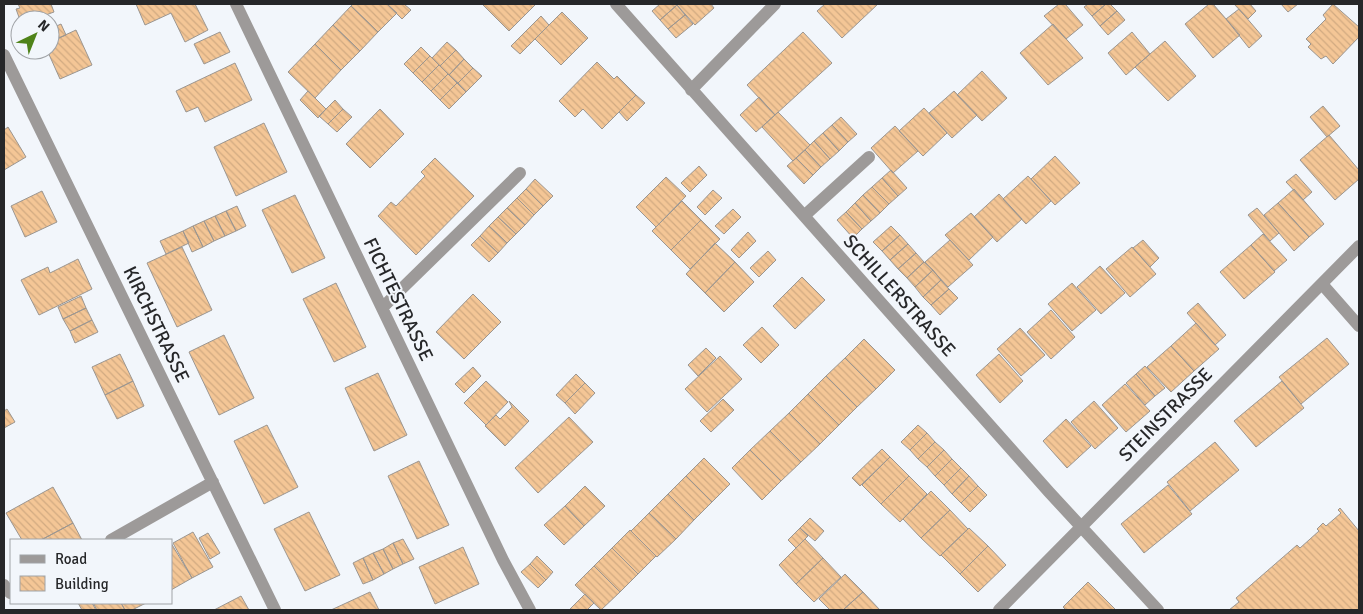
<svg xmlns="http://www.w3.org/2000/svg" width="1363" height="614" font-family="Signika,sans-serif">
<defs>
<pattern id="building-back-hatch" width="6" height="6" patternUnits="userSpaceOnUse" patternTransform="scale(1.25)"><rect width="6" height="6" fill="#f4c696"/><path d="M-1 5l2 2M0 0l6 6M5-1l2 2" fill="none" stroke="#d1aa81"/></pattern>
</defs>
<rect width="100%" height="100%" fill="#f2f6fb"/>
<path fill="url(#building-back-hatch)" stroke="#9b9691" d="M18,4H51L54,12L32,20H20L16,9L20,8Z
M136,4H195L208,30L185,42L171,13L145,25Z
M353,4H387L397,13L378,32L351,6Z
M387,4H404L411,10L402,19Z
M482,4H536L509,31Z
M660,4H676L677,5L660,20L652,11Z
M676,4H711L714,8L695,25Z
M825,4H878L842,38L817,11Z
M1059,4H1065L1083,25L1066,39L1044,16Z
M1088,4H1106L1092,16L1084,7Z
M1106,4H1110L1117,11L1100,26L1092,16Z
M1209,4H1213L1240,35L1213,58L1185,24Z
M1234,4H1250L1256,11L1248,19Z
M1281,4H1298L1288,12Z
M1333,4L1359,27V37L1333,64L1326,56L1321,59L1308,47L1311,44L1306,39L1326,19L1323,15Z
M677,5L685,15L668,29L660,20Z
M351,6L378,32L360,51L333,25Z
M1239,9L1262,36L1249,48L1226,19Z
M1117,11L1125,20L1108,35L1100,26Z
M562,12L588,38L561,65L535,39Z
M685,15L693,24L676,38L668,29Z
M541,16L549,25L520,54L511,46Z
M61,24L66,35L50,42V29Z
M1053,24L1083,58L1048,85L1020,53Z
M333,25L360,51L341,70L315,44Z
M76,30L92,65L60,79L47,50H50V42Z
M220,32L230,52L204,64L194,44Z
M803,32L832,63L775,115L747,85Z
M1132,32L1150,54L1126,75L1108,53Z
M1165,41L1196,76L1168,101L1135,67Z
M447,42L456,50L440,66L432,58Z
M315,44L341,70L315,98L288,72Z
M421,47L430,56L413,73L404,64Z
M456,50L464,59L449,75L440,66Z
M430,56L439,65L422,82L413,73Z
M464,59L473,68L458,83L449,75Z
M597,62L614,79L617,76L636,95L602,129L583,109L575,117L559,101Z
M235,63L252,100L205,122L198,107L186,112L176,91Z
M439,65L448,74L431,91L422,82Z
M473,68L482,76L466,92L458,83Z
M982,71L1007,98L982,121L957,95Z
M448,74L457,83L440,100L431,91Z
M457,83L466,92L449,109L440,100Z
M308,91L326,109L318,118L300,100Z
M954,91L977,115L952,138L929,113Z
M636,95L645,103L627,121L619,112Z
M759,97L775,115L756,132L740,115Z
M335,100L343,109L328,124L319,116Z
M1323,106L1340,126L1327,137L1310,117Z
M924,108L947,133L923,156L899,131Z
M343,109L352,117L337,132L328,124Z
M380,109L404,134L370,168L346,144Z
M778,112L810,145L793,161L762,127Z
M841,117L857,134L848,142L832,125Z
M264,123L287,172L236,196L214,147Z
M832,125L848,142L839,151L823,133Z
M895,126L918,151L893,173L871,148Z
M8,127L26,157L4,170V130Z
M823,133L839,151L830,159L814,141Z
M1329,135L1359,170V179L1335,200L1300,160Z
M814,141L830,159L821,167L805,150Z
M805,150L821,167L813,175L796,158Z
M1055,156L1080,183L1055,205L1031,179Z
M435,158L474,196L416,255L378,216L391,202L396,206L425,176L421,172Z
M796,158L813,175L804,184L787,166Z
M699,166L707,175L690,192L681,183Z
M891,170L907,188L898,196L882,178Z
M1296,174L1312,192L1303,200L1286,182Z
M1028,176L1051,201L1026,224L1003,199Z
M666,177L686,196L656,227L636,207Z
M882,178L898,196L889,204L872,187Z
M535,179L553,196L543,206L526,189Z
M872,187L889,204L880,213L863,195Z
M526,189L543,206L534,215L517,198Z
M1294,189L1324,224L1309,237L1278,203Z
M713,190L722,198L705,215L697,207Z
M42,191L57,222L25,237L11,206Z
M999,194L1022,219L997,242L974,217Z
M295,195L325,258L292,273L262,210Z
M863,195L880,213L871,221L855,203Z
M517,198L534,215L525,225L507,208Z
M682,201L701,220L671,250L652,231Z
M855,203L871,221L862,229L846,212Z
M1278,203L1309,237L1294,251L1264,215Z
M237,206L246,226L236,231L226,211Z
M507,208L525,225L516,234L498,217Z
M1257,208L1279,233L1270,241L1248,215Z
M733,209L741,217L724,234L715,226Z
M226,211L236,231L225,236L215,216Z
M846,212L862,229L853,238L837,220Z
M971,213L993,237L969,260L945,235Z
M215,216L225,236L214,241L204,221Z
M498,217L516,234L507,243L489,226Z
M701,220L720,239L690,269L671,250Z
M204,221L214,241L203,247L193,226Z
M193,226L203,247L192,252L183,231Z
M489,226L507,243L498,253L480,236Z
M891,226L900,235L882,251L873,242Z
M183,231L189,243L166,254L160,241Z
M748,232L756,241L739,258L731,250Z
M1263,234L1287,260L1274,271L1251,245Z
M900,235L908,244L890,260L882,251Z
M480,236L498,253L489,262L471,245Z
M950,240L973,265L948,287L925,262Z
M1143,240L1159,258L1150,267L1133,248Z
M715,243L735,262L705,293L686,274Z
M908,244L916,253L898,269L890,260Z
M1251,245L1275,272L1244,299L1220,272Z
M182,247L212,310L177,327L147,263Z
M1132,247L1156,274L1130,297L1106,269Z
M768,251L776,260L759,277L750,268Z
M916,253L924,262L907,278L898,269Z
M78,259L92,289L39,315L21,280L48,267L50,273Z
M735,262L754,282L724,312L705,293Z
M924,262L933,270L915,287L907,278Z
M1100,266L1125,293L1101,314L1077,287Z
M933,270L941,280L923,297L915,287Z
M802,277L825,300L795,329L773,306Z
M941,280L949,289L931,305L923,297Z
M336,283L366,347L334,362L303,299Z
M1072,283L1096,310L1072,331L1048,304Z
M949,289L958,298L940,315L931,305Z
M473,294L501,322L464,359L436,332Z
M81,296L86,308L63,319L58,307Z
M1198,303L1226,335L1215,345L1187,313Z
M86,308L92,320L70,331L63,319Z
M1051,310L1075,337L1051,359L1027,332Z
M92,320L98,332L75,343L70,331Z
M1196,323L1219,349L1194,371L1171,346Z
M762,327L779,345L761,363L743,345Z
M1020,328L1045,355L1021,376L997,349Z
M224,335L254,398L219,415L189,352Z
M1327,338L1349,364L1301,404L1279,377Z
M864,339L895,370L876,389L845,358Z
M1171,346L1194,371L1171,392L1147,367Z
M706,348L716,358L698,376L688,365Z
M120,354L133,381L105,395L92,367Z
M999,354L1023,381L1000,403L976,375Z
M720,356L742,379L707,412L685,389Z
M845,358L876,389L857,407L826,376Z
M1145,366L1165,388L1155,396L1136,374Z
M473,367L481,376L464,393L455,384Z
M378,373L407,435L374,451L345,388Z
M576,374L585,383L565,403L556,395Z
M1136,374L1155,396L1145,405L1126,383Z
M826,376L857,407L839,425L808,394Z
M133,381L144,406L117,419L105,395Z
M486,381L508,402L486,425L464,403Z
M1282,381L1304,408L1256,447L1234,421Z
M585,383L595,393L575,414L565,403Z
M1125,384L1150,411L1126,432L1102,405Z
M808,394L839,425L820,444L789,413Z
M723,399L734,410L711,432L700,421Z
M509,401L529,421L505,446L485,426L496,415L500,419L512,407Z
M1094,401L1118,428L1095,449L1071,422Z
M7,409L15,422L4,428V411Z
M789,413L820,444L801,462L770,431Z
M569,417L593,442L538,493L515,468Z
M1066,419L1091,446L1067,468L1043,441Z
M267,425L298,487L264,504L234,441Z
M918,425L927,433L910,450L901,442Z
M770,431L801,462L781,481L750,450Z
M927,433L935,442L918,459L910,450Z
M935,442L944,450L927,467L918,459Z
M1215,442L1239,470L1190,511L1167,482Z
M882,449L890,457L860,486L852,478Z
M750,450L781,481L762,500L732,468Z
M944,450L952,459L935,476L927,467Z
M890,457L909,476L881,504L862,485Z
M704,458L730,484L712,502L686,476Z
M952,459L961,468L944,485L935,476Z
M419,461L449,525L417,539L388,476Z
M961,468L969,476L952,494L944,485Z
M686,476L712,502L694,520L668,494Z
M909,476L927,494L900,522L881,504Z
M969,476L978,486L961,503L952,494Z
M1168,485L1192,514L1144,553L1121,524Z
M585,486L605,506L584,526L565,506Z
M978,486L987,495L970,512L961,503Z
M53,487L73,523L41,540H22L6,513Z
M931,491L950,510L921,538L903,519Z
M668,494L694,520L676,539L649,513Z
M565,506L584,526L564,545L544,525Z
M1340,508L1359,531V610H1229L1239,602L1236,598L1297,545L1300,548L1319,531L1317,529L1323,523L1326,526L1341,513L1338,510Z
M950,510L968,529L940,556L921,538Z
M309,512L340,575L305,591L274,529Z
M649,513L676,539L657,557L631,531Z
M810,518L824,531L815,541L800,528Z
M73,523L82,540H41Z
M800,528L808,536L796,548L788,540Z
M969,528L988,546L960,574L941,555Z
M630,530L656,556L638,574L612,548Z
M193,532L213,567L192,578L173,543Z
M208,533L220,553L210,559L199,538Z
M403,539L414,559L403,564L393,543Z
M805,539L823,558L796,584L779,565Z
M171,543L192,578L171,590Z
M393,543L403,564L393,569L383,549Z
M988,546L1006,565L978,592L960,574Z
M463,547L479,584L435,604L419,567Z
M612,548L638,574L620,592L594,566Z
M383,549L393,569L384,574L373,553Z
M373,553L384,574L373,580L363,558Z
M537,556L553,572L546,580L530,564Z
M363,558L373,580L363,584L353,563Z
M823,558L841,577L814,602L796,584Z
M530,564L546,580L538,588L521,572Z
M594,566L620,592L601,610L575,585Z
M845,574L863,592L843,610H830L819,599Z
M1088,582L1116,610H1066L1063,607Z
M370,592L379,610H331Z
M863,592L880,610H843Z
M585,594L594,603L587,610H569Z
M241,596L249,610H214Z
M78,603H92L96,610H82Z
M93,603H121L125,610H97Z
M121,603H146L132,610H125Z"/>
<g fill="none" stroke-linecap="round" stroke-linejoin="round">
<path stroke="#9d9a99" stroke-width="12" d="M236,4L503,560L530,610
M616,4L1049,492L1158,610
M4,55L275,610
M691,90L775,4
M804,216L869,157
M1322,284L1359,326
M382,308L520,173
M111,540L213,482
M4,585L10,593
M999,610L1359,246"/>
</g>
<g text-anchor="middle" stroke-width="4" stroke-linejoin="round" paint-order="stroke">
<g font-size="19" fill="#262729" stroke="#f2f6fb">
<text transform="translate(900 295) rotate(48)" y="7">SCHILLERSTRASSE</text>
<text transform="translate(399 299) rotate(64)" y="7">FICHTESTRASSE</text>
<text transform="translate(157 324) rotate(64)" y="7">KIRCHSTRASSE</text>
<text transform="translate(1165 414) rotate(-45)" y="7">STEINSTRASSE</text>
</g>
</g>
<rect width="1363" height="614" fill="none" stroke="#262729" stroke-width="10"/>
<rect x="10" y="539" width="162" height="65" fill="#f2f6fb" stroke="#a0a3a7"/>
<rect x="20" y="555" width="25" height="8" fill="#9d9a99" stroke="#a0a3a7"/>
<text x="55" y="564" font-size="15" fill="#262729">Road</text>
<rect x="20" y="576" width="25" height="15" fill="url(#building-back-hatch)" stroke="#a0a3a7"/>
<text x="55" y="589" font-size="15" fill="#262729">Building</text>
<g transform="translate(35 35) rotate(43)"><circle r="24" fill="#f2f6fb" stroke="#a0a3a7"/>
<path d="M0-4L9 19L0 12L-9 19Z" fill="#4f8319"/>
<text y="-8" font-size="14" font-weight="bold" text-anchor="middle" fill="#262729">N</text>
</g>
</svg>
